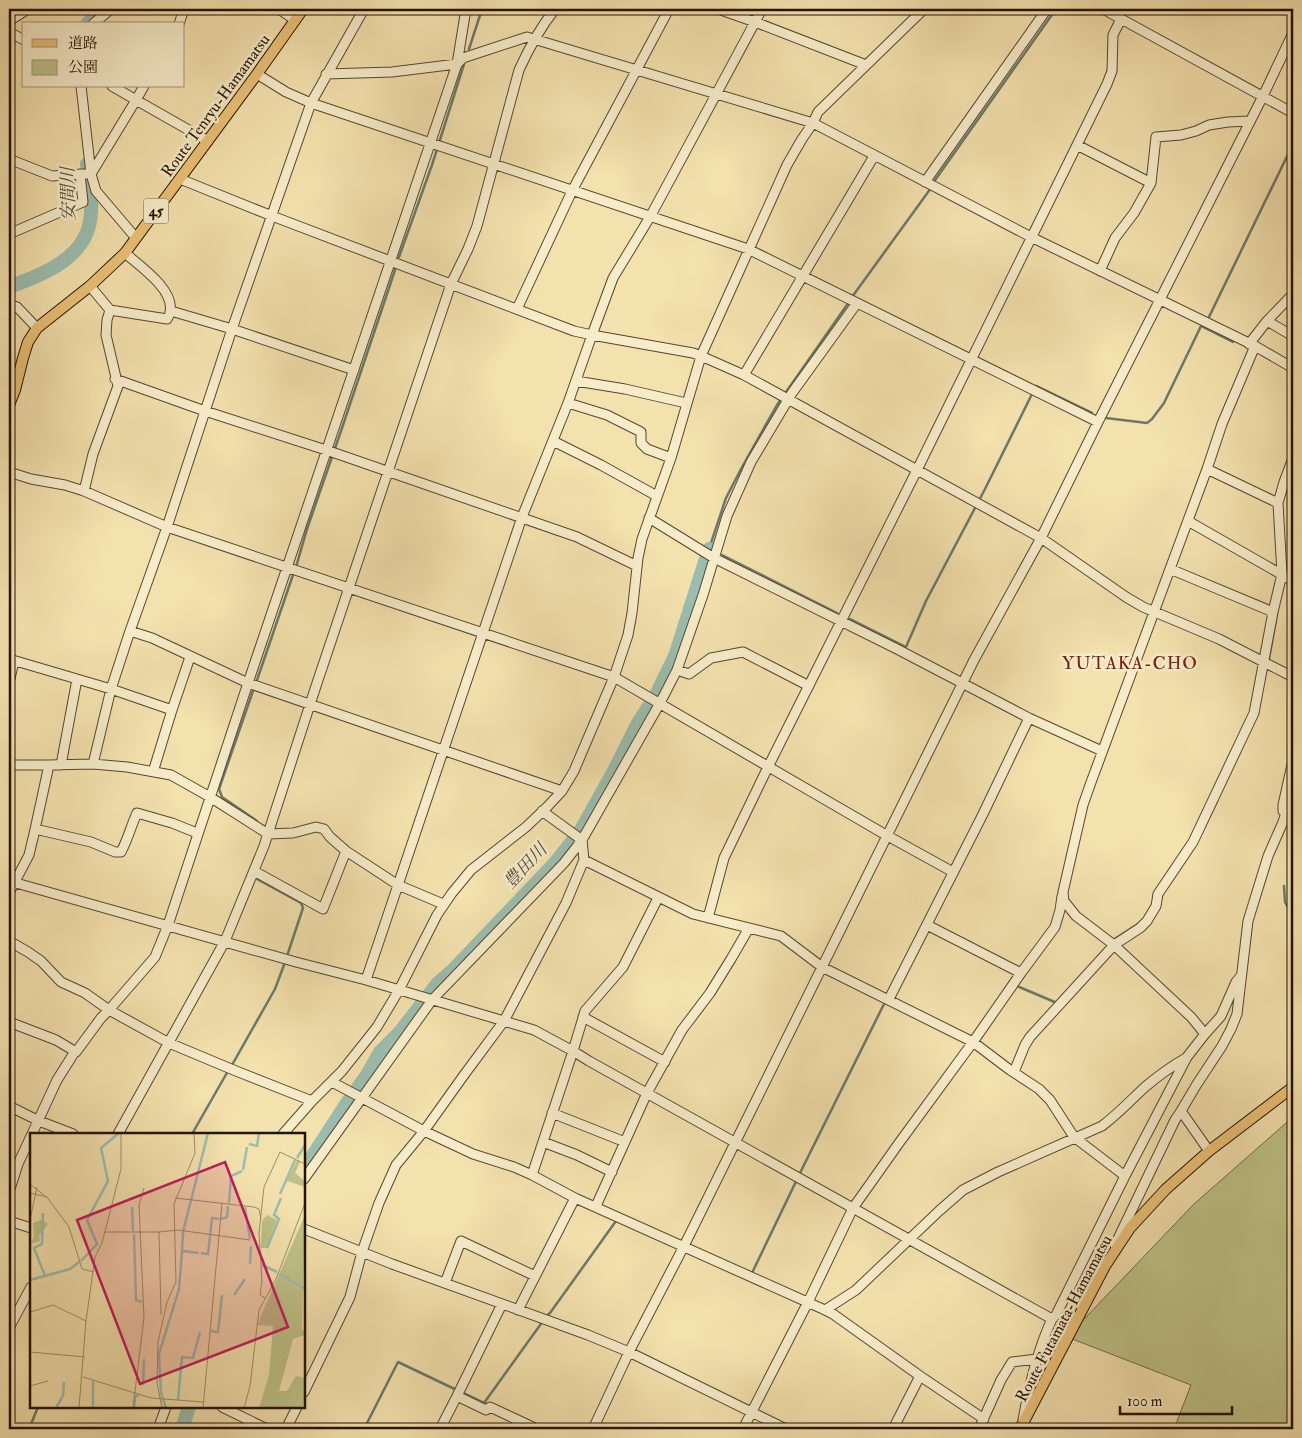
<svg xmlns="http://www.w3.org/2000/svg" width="1302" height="1438" font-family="'IM FELL Double Pica','Noto Serif JP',serif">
<rect width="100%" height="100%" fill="#f3e1ae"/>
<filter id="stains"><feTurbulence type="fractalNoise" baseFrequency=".004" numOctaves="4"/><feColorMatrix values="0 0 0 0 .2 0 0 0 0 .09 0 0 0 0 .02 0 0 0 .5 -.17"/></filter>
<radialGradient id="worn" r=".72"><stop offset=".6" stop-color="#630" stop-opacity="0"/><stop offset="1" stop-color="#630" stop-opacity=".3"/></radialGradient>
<path fill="#bec288" stroke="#706a44" d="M1293,1117V1429H1174L1191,1385L1067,1337L1194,1204Z"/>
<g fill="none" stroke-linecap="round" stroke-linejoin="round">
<path stroke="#6b7969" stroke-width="2.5" d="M469,49L482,9
M933,183L1056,9
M399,257L432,165L464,64
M852,297L931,188
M1208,319L1293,144
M1036,388V386L1092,413
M1106,418L1147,423L1152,419L1164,403L1201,326L1233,342
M712,550L709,549L726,498L741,469L777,405L849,302
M722,555L837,613
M296,567L307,529L341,431L395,270
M850,619L906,647L926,601L985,489L1033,392
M1269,659L1278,608
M256,683L294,572
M254,688L219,789L222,797L257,821
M1202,832L1217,801
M257,879L301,903L303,908L288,953
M1284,886L1285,902L1293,917
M1113,940L1141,922
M1017,986L1057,1003
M232,1065L275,989L284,965
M192,1134L228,1071
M750,1272L752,1273L802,1169L885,1002
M546,1316L550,1313L616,1221
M29,1429L38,1407
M364,1429L398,1362L484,1403L543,1321"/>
<path stroke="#9bbdaf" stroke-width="14" d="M87,24L103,9
M9,287C39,276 80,261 89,226C94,207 89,183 87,164
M304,1169L345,1106L367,1075L380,1052L400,1032L438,983L453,970L555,863L581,830L614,771L638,723L656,695L675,656L709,549
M182,1429L189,1407"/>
<defs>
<path id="minor" d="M279,9L295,20
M718,9L755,22L866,65
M1103,9L1293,113
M9,21L28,9
M93,24L111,9
M179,24L184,9
M9,32L24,40
M257,74L286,92L311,103L748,249L1098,422
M326,74L392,72L457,64L463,58L527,37L813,123L1031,237L1255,346L1293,368
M81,86L91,174L96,191L136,238
M112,86L136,100L144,86
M1077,145L1151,183
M9,159L52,176L80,174
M180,179L272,216L574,331L592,335L613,278L650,217L762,9
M925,182L1047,9
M9,234L83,202L80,174H91L136,100L208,141
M1100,271L1115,238L1134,213L1151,183L1156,137L1181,135L1196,131L1209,125L1228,122L1250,121
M90,286L110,310
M9,307L14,306L17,307L37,328
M517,309L572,191L669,9
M171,311L232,329L354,370
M1267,321L1293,336
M1249,344L1267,321L1293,294
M744,375L874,156
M115,379L205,411L329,451L577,537L637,566
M576,381L625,389L686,403
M568,403L607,415L641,432V443L647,449L671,458
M553,441L601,465L657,496
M1207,469L1278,503
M9,472L31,479L65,485L84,491L167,527L614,677L886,835L953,872
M84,491L93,454L118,386L106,335L107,320L110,310L167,319C168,317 170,315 170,312C175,290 140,266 125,253
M649,518L714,558L897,649L1029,718
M1188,521L1293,581
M1170,569L1273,612
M130,631L152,638L248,683L562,791
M9,659L111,689L172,710
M677,670L689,674L711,658L743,652L809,686
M9,683L14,661
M93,764L127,767L171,775L210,797L268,834L293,833L316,827L324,829L330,837L346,851L398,885L443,904
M9,765H49
M61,765L77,679
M153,772L172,710L190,657
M1283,811V805L1293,760
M35,829L91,842L115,852H121C128,839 131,826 137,813L172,823L197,833
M584,860L693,914L781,936L822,967L973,1042L1010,1070L1039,1089L1050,1100L1074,1137L1125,1176
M254,871L323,909L346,851
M9,881L296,962L366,980L504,1021L534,1030L573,1051L589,1061L1052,1319
M9,893L29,855L34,834L49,765L93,764L111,689L130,631L167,527L232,329L311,103L364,9
M708,918L724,858L768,767L917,470L1107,84L1112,71L1113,35L1121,19
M927,925L1021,973
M9,941L28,952L41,961L61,982L85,993L109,1010L169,1043L236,1071L312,1101
M366,980L522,517L568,403L592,335L693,353L701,356L744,375L1041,538L1126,597L1143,607L1219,639L1293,677
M889,999L983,814L1029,718L1102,751
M583,1017L665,1062
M9,1022L56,1040L76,1052
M1205,1034L1221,1016L1236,982L1241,976
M1014,1072L1025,1045L1030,1037L1114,945L1140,928L1147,921L1156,906L1158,894L1193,842L1254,713L1273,612L1282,574L1278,503L1284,482L1293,458
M332,1082L424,1131L473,1154L514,1167L532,1175L575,1198L825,1310L833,1314L920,1376L984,1419
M9,1106L39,1121L73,1134
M552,1113L625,1142
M32,1134L57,1080L74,1053L76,1052L101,1018L109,1010L155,957L168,925L248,683L457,64L466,9
M118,1134L225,941L264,846L316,686L451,284L468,249L477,226L519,70C529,48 540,28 555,9
M283,1134L312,1101L342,1071L377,1027L399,990L437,915L452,893L471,870L526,827L547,807L562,791L574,771L614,677L628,635L632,613L638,558L642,539L671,458L701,356L787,165L802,139L813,123L818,112L924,9
M543,1142L577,1155L612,1172
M1209,1151L1181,1111L1197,1084L1222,1046L1231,1029L1237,1014L1248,921L1268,856L1283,822L1293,792
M532,1175L573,1051L585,1011L623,967L658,898
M304,1179L432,1000L564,863L582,840L660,703L677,670L703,595L727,516L751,462L792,393L857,303
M9,1192L18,1164L31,1136
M596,1206L647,1093L682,1030L710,993L731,959L749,928
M9,1221L31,1228
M304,1229L392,1264L588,1335L629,1352L786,1429
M1115,1245L1175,1120L1181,1111
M445,1283L461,1241L535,1276
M502,1304L457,1396L486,1410L490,1407L537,1429
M518,1310L575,1198
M825,1310L856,1290L939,1211L963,1190L998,1172L1102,1126C1118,1114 1131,1100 1145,1087C1158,1076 1172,1066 1186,1058
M9,1328L31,1287
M304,1392L350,1297L362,1252L379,1203L396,1165L424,1131L464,1075L504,1021L566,903L584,860L582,840L542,811
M222,1407L267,1429
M1023,1420C1029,1386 1037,1351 1052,1319L1056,1315L1125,1176L1187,1057L1205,1034L1191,1017L1114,945L1076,916L1064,901L1063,892L1083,805L1090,785L1207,469L1222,424L1255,346
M158,1429L166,1407
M286,1429L297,1407
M440,1429L457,1396
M593,1429L629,1352L684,1246L974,660L1041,538L1098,422L1263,96L1293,33
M743,1429L808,1302L853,1208L899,1143L973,1042L1021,973L1055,927L1060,910L1062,896
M893,1429L920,1376
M979,1429L1001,1380L1012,1362L1037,1359"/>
<path id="major" d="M9,405L15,390L23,358L28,342L37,328L90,286L125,253L257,74L303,9
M1020,1429L1105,1266L1130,1228L1166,1189L1209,1151L1293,1087"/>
</defs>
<use href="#minor" stroke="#57462c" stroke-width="11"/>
<use href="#major" stroke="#231200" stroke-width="12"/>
<use href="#minor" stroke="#f7ecca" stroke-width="9"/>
<use href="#major" stroke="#eac077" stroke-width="10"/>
</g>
<g text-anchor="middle" stroke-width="5" stroke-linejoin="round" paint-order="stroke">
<rect fill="#f7ecca" stroke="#63533d" stroke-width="1" x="143.5" y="198.5" width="25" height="25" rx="4"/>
<g font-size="15" font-weight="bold" fill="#231200">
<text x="156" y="216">45</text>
</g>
<g font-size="16" fill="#231200" stroke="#f7ecca">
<text transform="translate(215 105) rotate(-54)" y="6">Route Tenryu-Hamamatsu</text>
<text transform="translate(1063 1318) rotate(-62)" y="6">Route Futamata-Hamamatsu</text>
</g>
<g font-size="18" font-style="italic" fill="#4d4e3d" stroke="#f7ecca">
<text transform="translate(68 194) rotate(-91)" y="6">安間川</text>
<text transform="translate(525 866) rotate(-47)" y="6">豊田川</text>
</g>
<g font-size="18" letter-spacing="1" fill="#7a1f14" stroke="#f7ecca">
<text x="1130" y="669">YUTAKA-CHO</text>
</g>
</g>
<g transform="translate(30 1133)">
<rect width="275" height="275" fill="#f3e1ae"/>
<path d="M267,27L270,29L265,40L275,48V54L257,48ZM237,82L247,87L236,115H231L232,88ZM275,82L272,196L275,202L263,206L249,258H257L266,243L275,245V275H229L239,242L243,193L227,192ZM11,87L18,91L9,103L10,108L0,111L4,104L3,90Z" fill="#bec288"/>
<path fill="none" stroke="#9bbdaf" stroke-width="2.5" d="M219,11L227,13L229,0M267,25L275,12M213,37L217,14M250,61L265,27M199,70L201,43L212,38M102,74L103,98M215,74L220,106M13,80L12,111L4,115L15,143M191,86L197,84L198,73M104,101L106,167L112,169M237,115L249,86L244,82L251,65M152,118L153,99L178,0M153,118L169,120M171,120L178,121L182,85L189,86M51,128L67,111L57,87L78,48L71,15L89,0M220,131L221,113M232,132L247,139M250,141L275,156M0,147L40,136L49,129M204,162L215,146M181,198L188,199L192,162M63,248V274M113,252L114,226M148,267L152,224L163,225L170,199M26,275L33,263L34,249M104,275L105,264L109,262M136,275L131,260L129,221L149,156L152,118"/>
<path fill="none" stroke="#a08e68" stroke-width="1" d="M0,51L16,64M0,60L17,64L39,94L52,136L64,139M145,65L224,74L229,76L231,86M0,87L7,54M75,99H129M235,165L230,162L232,148L229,100L234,54L250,19L275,31M0,179L23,172L56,188M131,182L129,99L148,97L220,107M0,219L55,224M53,244L121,265L173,269M0,253L18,248M49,275L56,188L65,124L72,110L91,36V0M103,275L114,184L109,72L114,55M132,275L127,250L128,209L137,169L146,149L144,71L165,20L164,0M173,275L192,70M214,275L220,253L229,177L246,146L275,70"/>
<path fill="#c2185b" fill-opacity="0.15" stroke="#c2185b" stroke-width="2.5" d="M195,29L258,194L110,251L47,87Z"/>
<rect width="275" height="275" fill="none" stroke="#231200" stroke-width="2.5"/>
</g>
<rect width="1302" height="1438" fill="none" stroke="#f3e1ae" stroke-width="30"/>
<rect x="10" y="10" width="1282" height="1418" fill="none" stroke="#231200" stroke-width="2.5"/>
<rect x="15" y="15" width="1272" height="1408" fill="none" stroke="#231200"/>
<rect x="22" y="22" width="162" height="65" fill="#f7ecca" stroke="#a29579"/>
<rect x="32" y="39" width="25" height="8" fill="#eac077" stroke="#a29579"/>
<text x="68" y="48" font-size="15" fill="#231200">道路</text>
<rect x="32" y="60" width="25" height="15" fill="#bec288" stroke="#a29579"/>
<text x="68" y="72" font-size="15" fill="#231200">公園</text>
<path d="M1120 1406v8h112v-8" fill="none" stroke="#231200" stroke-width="2.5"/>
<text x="1127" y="1406" font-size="15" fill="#231200" stroke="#f7ecca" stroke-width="4" paint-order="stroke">100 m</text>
<rect width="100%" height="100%" filter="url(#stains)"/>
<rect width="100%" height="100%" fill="url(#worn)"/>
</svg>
